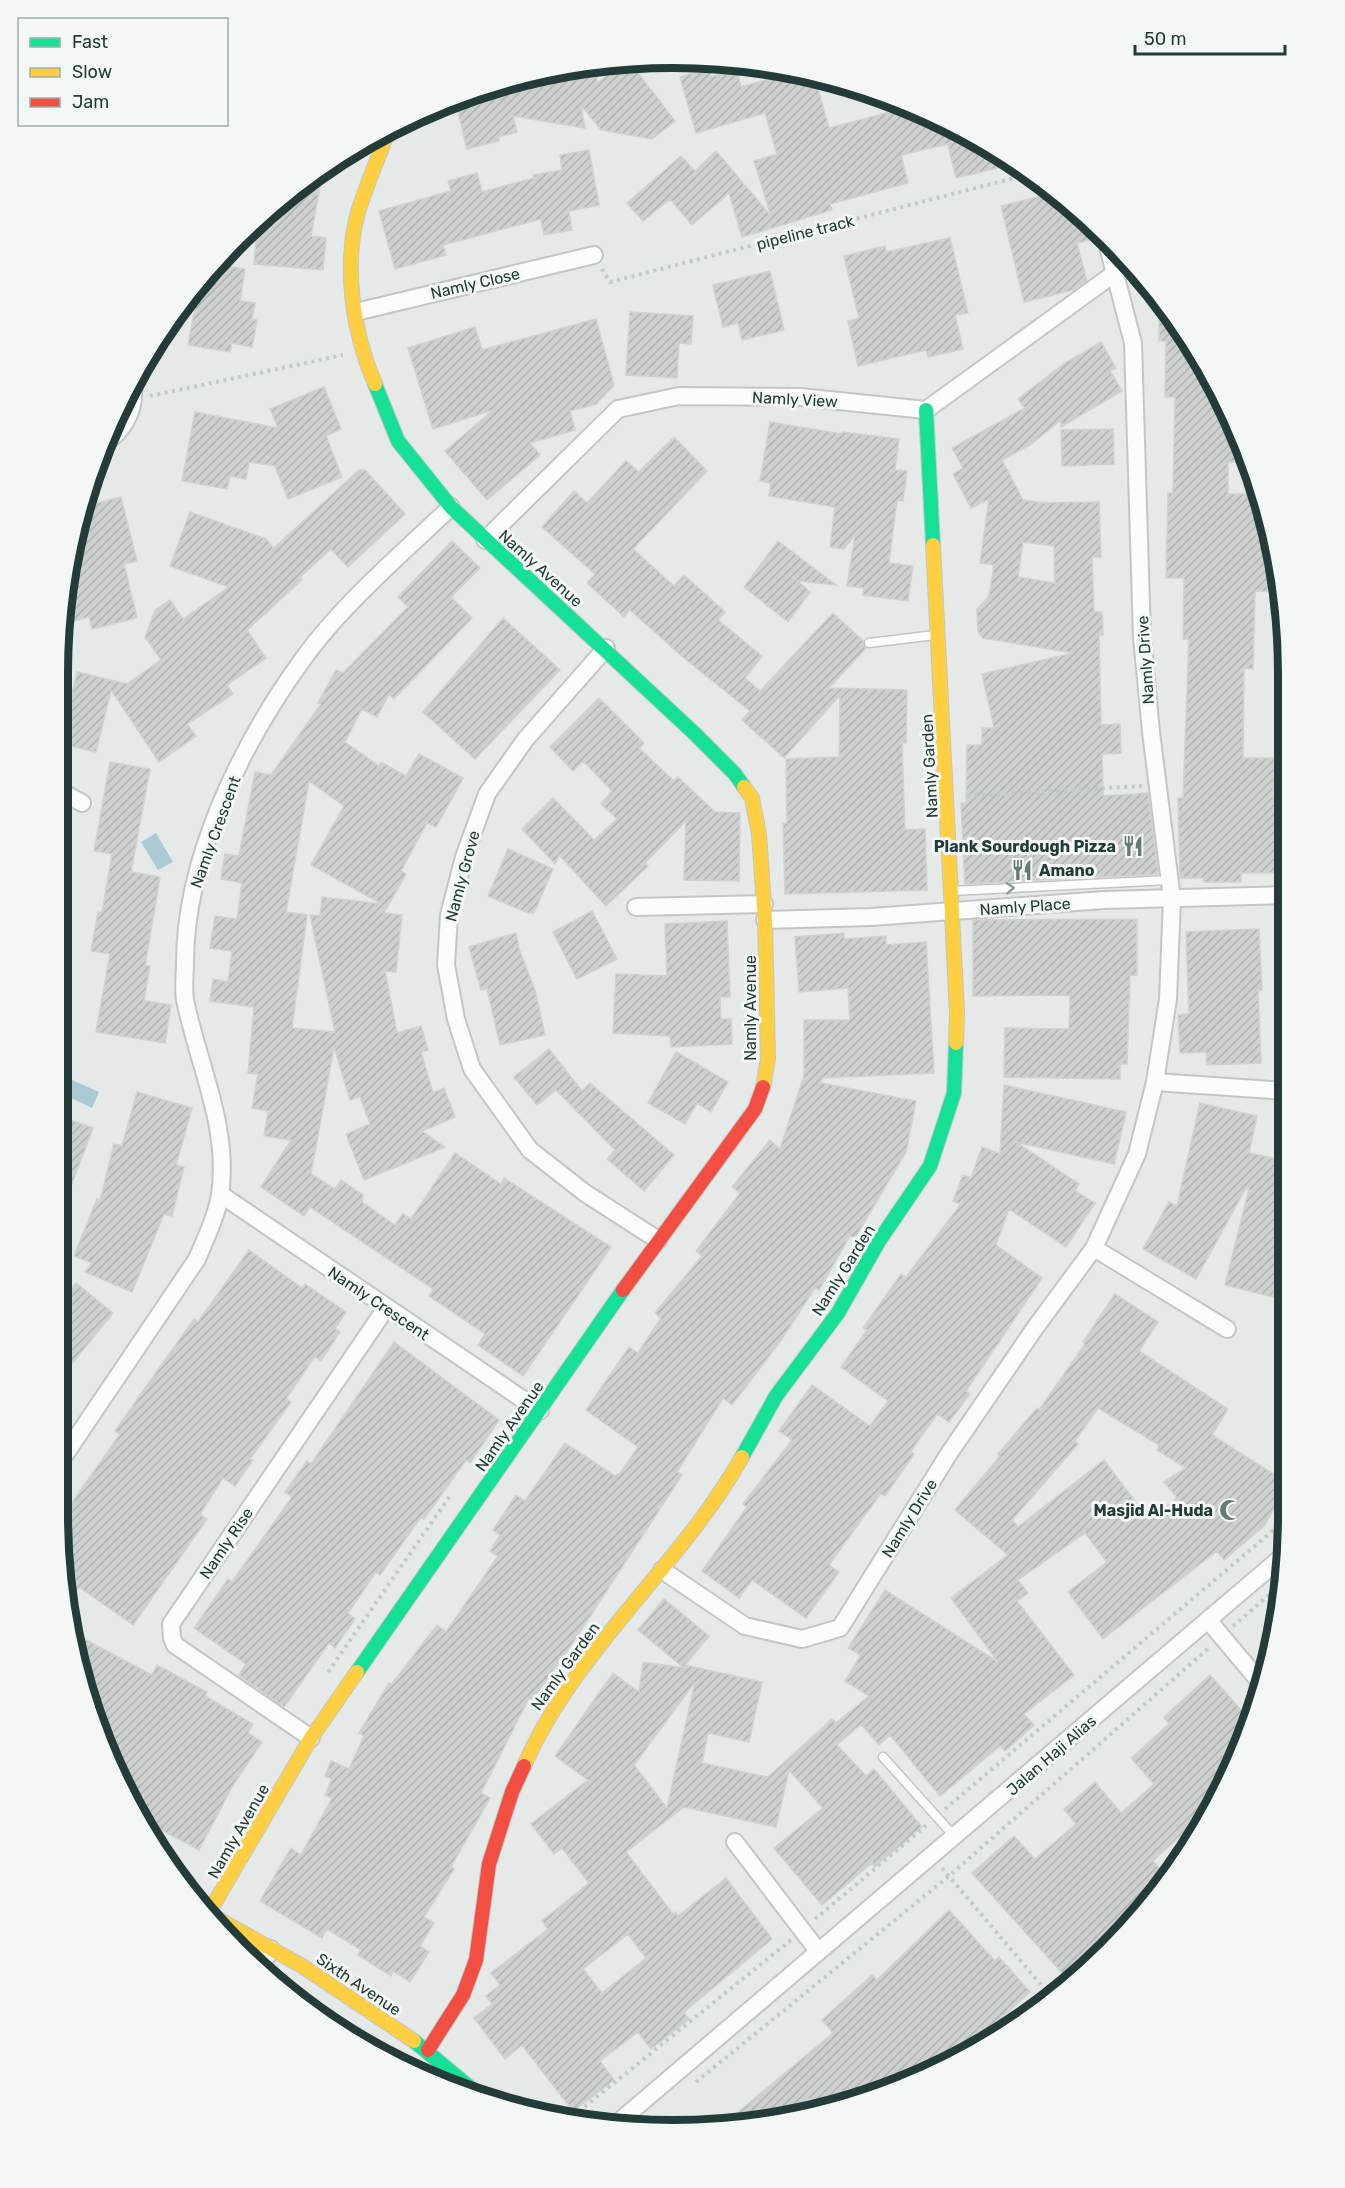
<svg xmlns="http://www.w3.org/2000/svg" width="1345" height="2188" font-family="Rubik,sans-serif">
<defs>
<pattern id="park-dots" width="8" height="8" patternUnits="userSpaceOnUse" patternTransform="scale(1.5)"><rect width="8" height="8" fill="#d0e2d6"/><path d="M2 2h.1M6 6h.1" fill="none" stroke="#b2c3b8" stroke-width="1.8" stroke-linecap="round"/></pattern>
<pattern id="building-hatch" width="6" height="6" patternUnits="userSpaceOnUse" patternTransform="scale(1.5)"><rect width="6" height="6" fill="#ccd1cf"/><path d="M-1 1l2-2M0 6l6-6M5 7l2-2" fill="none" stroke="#afb4b2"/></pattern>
</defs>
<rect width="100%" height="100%" fill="#e5eae8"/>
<path fill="url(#park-dots)" d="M1276,895H1286L1285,999H1281Z"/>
<path fill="#aacbd4" d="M156,833L173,862L158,870L141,842Z
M72,1080L99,1092L92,1108L65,1095Z"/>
<path fill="url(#building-hatch)" stroke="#ced3d1" stroke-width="1.5" fill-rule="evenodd" d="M626,61H629L675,121L652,139L601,130L581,105L585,128L513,116L517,132L498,137L499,141L467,149L455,99L474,90L600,62L596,84Z
M709,68L711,77L736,69L741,87L786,74L788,82L814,75L829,128L909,107L944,120L1014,164L956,178L948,144L901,155L908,183L830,204L832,210L742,237L729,193L692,225L670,199L643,221L627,203L681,156L695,171L716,151L771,216L754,161L777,154L765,113L696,133L680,77Z
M589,150L599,205L569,211L572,230L544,235L541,219L443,245L446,255L395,269L379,211L451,191L448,181L477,173L482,192L534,178L533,175L562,170L560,155Z
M323,169L311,236L326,238L323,270L254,264L258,219Z
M1056,192L1091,226L1095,239L1077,243L1087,281L1073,290L1024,302L1001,206Z
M950,238L968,313L955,315L963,349L928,357L926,350L858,366L848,321L859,318L844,256L885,246L886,252Z
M216,264L245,269L240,301L255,303L252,319L257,320L252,347L232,343L230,352L188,345L200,281Z
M770,271L784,330L742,340L738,323L723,327L713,285Z
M1159,300L1206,365L1250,462H1228V494H1255V511L1262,510L1279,592L1255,591L1253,669L1244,668L1243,758H1274L1273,797L1286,798V869H1278V873H1241V882H1204V878H1180L1178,798H1183L1189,639H1183L1184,578H1166L1168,493H1173L1175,397H1165L1166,341H1159Z
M630,312L693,316L691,344L679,343L677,378L626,375Z
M596,319L614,385L596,404L570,411L575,430L530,443L540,455L487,500L445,451L493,410L433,429L408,348L475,327L482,350Z
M1101,342L1116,368L1110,371L1122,391L1061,427V420L1030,445L1002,460L1023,500L1044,503L1099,502L1101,557H1092L1094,612H1102L1103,635H1099L1101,725L1120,724L1121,753L1102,754L1103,796L1148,793L1158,874L965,884L961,803H966L967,745H982V728H994L982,674L1073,653L983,638L978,632L977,609L989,596L994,565L980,563L989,499L971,508L953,474L963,468L952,448L1025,408L1018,399L1065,363ZM1023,542L1054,546L1055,583L1018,577Z
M324,387L341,429L326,436L342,477L288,499L275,466L249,462L246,479L230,476L227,489L182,481L195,412L278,428L270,409Z
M770,422L842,434L843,432L899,439L895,470L907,471L903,501L897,500L889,563L913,566L908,601L863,595L864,588L847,586L855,535L844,549L830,547L835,507L769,496L771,483L760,481Z
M1113,429L1114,464L1062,466L1061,430Z
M674,437L707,471L633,549L674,586L684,575L725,612L718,620L762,656L745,678L760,691L833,613L863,641L866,648L829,688L907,690L906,743H902L905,830L925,829L927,890L785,894L783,823H787L786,759L839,757L840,695L784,758L742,720L750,711L684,658L630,610L624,617L587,583L595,574L542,527L574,491L587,503L626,461L639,472Z
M359,470H365L405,514L348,567L331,549L300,577L302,580L247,630L266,658L227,685L233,694L187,724L196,736L159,762L111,690L96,752L62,744V697L71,699L77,672L127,684L161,660L145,637L155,610L170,600L183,619L229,587L170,566L190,512L266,539L274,548Z
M121,497L137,561L124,564L137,618L92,629L89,617L62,624V592L85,506Z
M452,541L480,568L451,597L472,618L394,699L389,694L377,717L362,709L345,742L379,766L381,762L406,776L419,754L463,778L436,827L427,823L401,871L406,874L384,913L402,915L396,972L385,971L397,1033L421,1026L428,1050L421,1052L433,1093L444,1088L455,1117L422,1131L445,1147L364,1180L346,1134L370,1124L360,1097L350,1100L334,1047L311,1174L335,1189L341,1180L363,1195L362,1202L395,1225L403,1214L411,1219L455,1153L501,1184L504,1178L611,1247L523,1376L478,1345L485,1334L429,1296L433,1289L310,1207L304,1216L261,1187L291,1140L264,1136L268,1111L252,1108L258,1074L248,1073L254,1007L210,1001L213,979L228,982L232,951L210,948L215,916L237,919L242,883L221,879L225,854L239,856L255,772L271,775L321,704L318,703L336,670L343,673L408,607L398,597ZM309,781L344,806L311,865L382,904L322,897L320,916L310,915L335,1032L292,1028L307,915L286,912Z
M778,541L836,585L798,581L810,592L788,622L744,587Z
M503,618L560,670L475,759L423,712Z
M599,698L644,743L639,748L674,781L678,777L715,812L740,813L739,881L684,880L686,821L645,863L648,866L606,906L559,855L555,864L522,829L553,798L594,840L617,819L601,804L612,791L583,761L573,771L550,747Z
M110,762L150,769L131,872L160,877L145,966H150L144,1001L171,1005L165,1043L96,1032L110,954L91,951L98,912L102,913L112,854L94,851Z
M508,849L553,869L534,913H528L488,896Z
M592,911L617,959L577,979L553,932Z
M1137,919V975H1130L1127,1064H1120V1079L1004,1077L1005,1028L1069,1029L1070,995L973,996V920Z
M727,921L730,997H720L721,1019H731L732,1044L671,1047L670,1036L613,1033L616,974L667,976L665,924Z
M1259,929L1262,990H1258L1261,1063L1207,1065L1206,1052L1180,1053L1178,1015L1189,1014L1186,932Z
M516,933L519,949L535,990L545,1035L500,1045L487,988L481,990L469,947Z
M844,933V939L886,936V945L926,942L934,1073L822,1078L821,1083L916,1101L906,1152L855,1238L850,1236L819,1290L815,1288L782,1339L732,1405L723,1398L677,1472L682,1475L572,1644L532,1700L529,1698L481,1793L490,1798L451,1867L454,1869L424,1917L434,1923L420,1946L429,1952L410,1982L393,1971L391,1976L358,1955L361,1950L327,1929L322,1938L260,1901L291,1848L301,1855L332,1798L325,1795L332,1779L325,1776L331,1761L349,1769L364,1736L359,1733L389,1683L391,1685L437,1625L446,1632L498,1556L490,1551L500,1535L493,1530L516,1495L525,1501L565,1443L615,1476L617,1474L619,1475L638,1447L586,1410L629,1347L638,1353L661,1318L655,1313L702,1256L696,1251L740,1193L732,1187L770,1140L780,1149L804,1076V1020H850L848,988L799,992L795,937Z
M549,1049L582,1091L590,1083L674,1155L644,1191L607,1159L615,1150L556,1090L537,1105L514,1077Z
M676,1052L728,1082L711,1112L697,1103L685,1124L648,1103Z
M1004,1085L1126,1112L1114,1164L1016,1142L1079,1184L1075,1191L1095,1203L1066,1247L1009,1209L996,1245L1042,1278L966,1391L970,1394L949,1422L937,1414L911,1451L914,1454L885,1496L881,1493L829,1565L839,1572L806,1618L752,1580L739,1598L702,1571L747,1507L743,1504L792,1440L779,1431L812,1385L870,1426L888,1401L841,1367L867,1330L863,1328L901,1274L906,1277L961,1204L953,1201L963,1175L971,1178L982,1147L1000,1154Z
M137,1092L192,1108L176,1165L184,1167L172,1216L164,1214L132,1292L85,1272L92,1263L74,1256L97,1199L100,1201L114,1144L122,1146Z
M1200,1103L1257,1116L1249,1153L1285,1161L1284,1251L1273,1297L1225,1285L1249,1189L1246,1188L1196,1279L1143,1249L1169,1202L1177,1206Z
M62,1117L93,1128L64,1205L62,1204Z
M249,1250L302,1288L305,1284L346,1312L335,1329L340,1332L321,1361L315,1356L286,1399L291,1402L250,1459L253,1460L235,1486L223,1478L200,1514L207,1519L133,1625L79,1587L72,1597L62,1590V1502L69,1507L120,1434L115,1431L155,1374L194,1319L198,1322Z
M76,1283L113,1313L62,1376V1300Z
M1115,1294L1158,1322L1139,1351L1228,1409L1212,1435L1283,1480V1494L1264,1526L1224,1560L1217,1551L1103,1639L1068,1592L1107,1562L1085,1533L1018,1580L1028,1593L1017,1601L1074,1675L1024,1714L1034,1725L1005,1751L1000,1746L940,1796L890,1735L879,1745L861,1724L837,1745L866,1776L874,1769L922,1827L875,1867L872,1863L822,1905L774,1848L823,1808L789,1770L776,1827L684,1807L626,1852L673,1914L675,1912L678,1916L726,1878L772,1939L684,2012L689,2019L651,2049L638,2032L600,2061L614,2080L573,2111L522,2045L505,2059L474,2018L492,2004L486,1996L500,1985L491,1973L548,1929L542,1921L589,1883L562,1848L554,1854L531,1824L588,1780L555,1756L613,1673L639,1692L643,1662L684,1668L638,1630L664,1599L709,1636L685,1665L762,1682L749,1742L708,1733L702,1763L768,1777L832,1719L836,1723L869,1696L845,1681L861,1655L848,1648L885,1590L998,1662L951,1598L1008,1555L955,1510L1000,1456L998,1454L1037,1408L1039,1410L1085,1344L1083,1342ZM1098,1408L1159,1445L1157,1450L1186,1468L1164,1482L1177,1498L1149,1520L1104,1460L1018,1527L1012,1520L1078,1444L1075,1441ZM695,1682L667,1808L634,1765ZM628,1934L646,1958L602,1993L583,1969Z
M394,1342L499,1420L470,1463L466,1460L424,1519L421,1517L380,1575L376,1572L348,1613L355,1619L335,1648L329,1643L284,1707L239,1675L246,1664L194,1628L228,1579L232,1582L292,1497L285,1492L307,1461L311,1464Z
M71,1632L152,1675L157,1665L207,1692L205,1696L253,1724L248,1733L262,1742L232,1787L199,1850L139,1818L121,1788L90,1713Z
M1210,1675L1249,1719L1235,1732L1244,1741L1241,1751L1200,1823L1193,1829L1191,1826L1153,1861L1168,1878L1161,1890L1107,1951L1070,1982L972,1873L1014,1836L1035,1859L1076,1824L1064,1809L1095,1782L1121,1813L1154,1784L1131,1758L1169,1724L1164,1717Z
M949,1910L995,1961L999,1957L1030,1992L967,2048L961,2041L930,2069L870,2098L820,2110L809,2098L785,2118L753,2126L719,2128L833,2033L822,2020L872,1975L877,1980Z"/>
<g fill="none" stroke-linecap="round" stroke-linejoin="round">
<defs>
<path id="lane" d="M869,643L935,635
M952,891L1169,880
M883,1757L955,1837"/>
<path id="street" d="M356,312L594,255
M102,444C123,433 135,411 133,387
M485,540L618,409L679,396L800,397L926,410L1115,273
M606,648L525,740L487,794L464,857L449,915L446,965L456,1019L472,1069L530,1150L585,1193L658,1240
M62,792L82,803
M636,907L764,904
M765,920L871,917L1104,900L1286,895
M1155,1082L1285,1091
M220,1194L540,1411
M1094,1248L1227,1329
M62,1459L197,1259C206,1238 216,1217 220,1195C230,1128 198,1064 185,1000C183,988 185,975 185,963C185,858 242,743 303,659C341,606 403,552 451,507
M662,1570L745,1626L802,1639L840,1628L950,1452L1035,1328L1094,1248L1137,1154L1155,1082L1168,999L1172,899L1151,732L1142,637L1133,343L1106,239
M1208,1620L1260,1682
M311,1738L175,1645L172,1638L171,1624L386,1308
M735,1842L818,1951
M260,1969L271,1949
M615,2125L1283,1556"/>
<path id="fast" d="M375,384L398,441L451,507L693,732L735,774L744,787
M926,410L933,545
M742,1457L776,1396L838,1313L879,1241L930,1166L954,1093L956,1043
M357,1672L623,1290
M414,2041L486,2101"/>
<path id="slow" d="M375,384C353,333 343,267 358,212C367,184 379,156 389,129
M933,545L957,1012L956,1043
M744,787L752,798L759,834L765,920L768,1059L763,1087
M524,1766C575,1649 680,1567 742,1457
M202,1910L302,1966L414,2041
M208,1914L311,1738L357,1672"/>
<path id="jam" d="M623,1290L755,1109L763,1087
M428,2050L463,1995L476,1960L489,1864L512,1792L524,1766"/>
</defs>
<use href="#lane" stroke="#c2c7c5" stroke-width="11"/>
<use href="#street" stroke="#c2c7c5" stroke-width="20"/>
<use href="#fast" stroke="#c0c7c5" stroke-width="16"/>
<use href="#slow" stroke="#c0c7c5" stroke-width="16"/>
<use href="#jam" stroke="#c0c7c5" stroke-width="16"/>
<path stroke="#c2cac7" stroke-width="4" stroke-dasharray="3 4.5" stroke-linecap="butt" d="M602,269L610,282L1030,174
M150,396L343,355
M967,796L1142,786
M1233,1626L1283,1583
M328,1672L450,1496
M945,1809L1283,1522
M942,1868L1042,1986
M815,1919L928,1824
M696,2082L949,1876L1210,1647
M567,2121L791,1940"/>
<use href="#lane" stroke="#fbfcfc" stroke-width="8"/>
<use href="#street" stroke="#fbfcfc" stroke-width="16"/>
<use href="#fast" stroke="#16e098" stroke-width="14"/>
<use href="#slow" stroke="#ffcf43" stroke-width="14"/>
<use href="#jam" stroke="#f24e42" stroke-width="14"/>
</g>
<defs><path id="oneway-chevron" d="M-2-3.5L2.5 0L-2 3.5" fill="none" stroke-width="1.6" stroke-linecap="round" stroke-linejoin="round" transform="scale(1.5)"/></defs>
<use stroke="#909c9a" href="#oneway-chevron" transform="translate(1010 888) rotate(-3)"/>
<defs>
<symbol id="restaurant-bare" viewBox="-9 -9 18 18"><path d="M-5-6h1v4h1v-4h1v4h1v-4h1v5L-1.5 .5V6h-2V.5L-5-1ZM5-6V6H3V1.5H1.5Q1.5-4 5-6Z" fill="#687975" stroke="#f3f8f6" stroke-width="2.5" paint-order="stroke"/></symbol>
<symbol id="mosque-bare" viewBox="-9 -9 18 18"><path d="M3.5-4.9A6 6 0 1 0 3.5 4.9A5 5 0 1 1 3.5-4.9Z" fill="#687975" stroke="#f3f8f6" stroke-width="2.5" paint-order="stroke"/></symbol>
</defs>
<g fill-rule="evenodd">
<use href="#restaurant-bare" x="1118" y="831" width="30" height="30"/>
<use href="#restaurant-bare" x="1007" y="855" width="30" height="30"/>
<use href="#mosque-bare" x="1215" y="1495" width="30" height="30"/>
</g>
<g text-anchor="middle" stroke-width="6" stroke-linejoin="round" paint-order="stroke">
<g font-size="16" fill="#243c37" stroke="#f3f8f6">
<text transform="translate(805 232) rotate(-14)" y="6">pipeline track</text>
<text transform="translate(475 283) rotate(-13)" y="6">Namly Close</text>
<text transform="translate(795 399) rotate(3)" y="6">Namly View</text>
<text transform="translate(541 568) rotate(42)" y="6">Namly Avenue</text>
<text transform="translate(1145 660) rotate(-94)" y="6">Namly Drive</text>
<text transform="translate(929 766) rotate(-93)" y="6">Namly Garden</text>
<text transform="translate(215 832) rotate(-70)" y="6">Namly Crescent</text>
<text transform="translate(462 876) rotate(-75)" y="6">Namly Grove</text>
<text transform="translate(1025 906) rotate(-4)" y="6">Namly Place</text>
<text transform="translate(750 1008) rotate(-90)" y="6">Namly Avenue</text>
<text transform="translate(843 1270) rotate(-58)" y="6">Namly Garden</text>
<text transform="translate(379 1303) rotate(34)" y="6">Namly Crescent</text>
<text transform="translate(509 1426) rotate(-55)" y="6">Namly Avenue</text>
<text transform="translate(909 1518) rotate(-58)" y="6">Namly Drive</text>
<text transform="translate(226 1543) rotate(-56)" y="6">Namly Rise</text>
<text transform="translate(565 1666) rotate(-54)" y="6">Namly Garden</text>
<text transform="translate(1051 1755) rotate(-41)" y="6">Jalan Haji Alias</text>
<text transform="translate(238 1831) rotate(-60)" y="6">Namly Avenue</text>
<text transform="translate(359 1984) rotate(34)" y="6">Sixth Avenue</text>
</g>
<g font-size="16" font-weight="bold" fill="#243c37" stroke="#f3f8f6" text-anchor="end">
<text x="1116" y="852">Plank Sourdough Pizza</text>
<text x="1039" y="876" text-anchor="start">Amano</text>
<text x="1213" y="1516">Masjid Al-Huda</text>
</g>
</g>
<path d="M0 0H1345V2188H0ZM673 68H673A605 605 0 0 1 1278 673V1515A605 605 0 0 1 673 2120H673A605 605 0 0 1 68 1515V673A605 605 0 0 1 673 68Z" fill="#f3f8f6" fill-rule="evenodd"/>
<path fill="none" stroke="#243c37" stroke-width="8" d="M673 68H673A605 605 0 0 1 1278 673V1515A605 605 0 0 1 673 2120H673A605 605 0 0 1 68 1515V673A605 605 0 0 1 673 68Z"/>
<rect x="18" y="18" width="210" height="108" fill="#f3f8f6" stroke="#a0adaa" stroke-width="1.5"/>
<rect x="30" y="38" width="30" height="9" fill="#16e098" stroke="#a0adaa" stroke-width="1.5"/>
<text x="72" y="48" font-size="18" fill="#243c37">Fast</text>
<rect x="30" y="68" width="30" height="9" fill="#ffcf43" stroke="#a0adaa" stroke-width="1.5"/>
<text x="72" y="78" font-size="18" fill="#243c37">Slow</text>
<rect x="30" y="98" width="30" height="9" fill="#f24e42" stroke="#a0adaa" stroke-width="1.5"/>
<text x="72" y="108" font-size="18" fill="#243c37">Jam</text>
<path d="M1135 45v9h150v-9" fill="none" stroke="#243c37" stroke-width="3"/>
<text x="1144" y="45" font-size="18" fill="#243c37" stroke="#f3f8f6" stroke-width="4.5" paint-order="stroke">50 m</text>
</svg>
